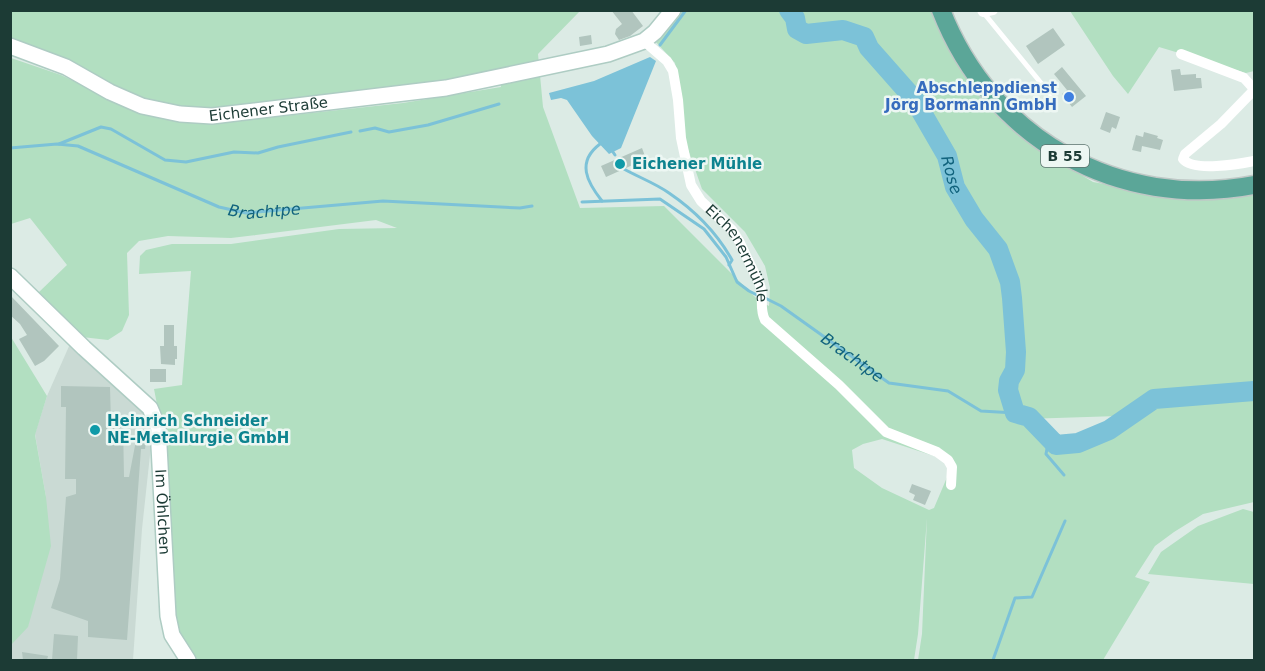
<svg xmlns="http://www.w3.org/2000/svg" width="1265" height="671" font-family="'DejaVu Sans',sans-serif">
<rect width="100%" height="100%" fill="#dcebe5"/>
<path fill="#cadad4" d="M70,344L145,411L153,427L142,529L133,660H11L10,645L28,626L46,497L35,434L47,396Z"/>
<path fill="#b2dfc1" fill-rule="evenodd" d="M11,11H580L538,54L543,107L580,208L664,206L758,300L769,306L770,288L765,266L745,232L702,189L684,138L682,102L675,63L656,42L681,11H936L940,22L1053,158L1093,182L1175,197L1242,196L1254,192V502L1203,514L1174,532L1155,546L1135,577L1150,582L1103,660H918L922,634L927,518L918,634L914,660H198L176,628L163,435L154,389L182,385L191,271L139,274L140,256L146,250L172,244H231L339,229L397,228L376,220L231,238L168,236L139,241L127,253L129,315L122,331L108,340L82,337L38,293L67,265L30,218L11,224V58L61,75L107,97L140,110L211,124L403,103L501,87L500,78L214,111L141,103L11,41ZM1118,416L1055,447L1025,420V419ZM882,439L937,457L947,464L948,475L934,508L929,510L882,488L854,468L852,450L863,444Z
M1070,11H1254V71L1246,73L1159,47L1128,94L1113,76Z
M11,337L47,396L35,435L46,497L51,546L28,627L11,645Z
M1243,509L1254,512V584L1148,574L1161,552L1198,526Z"/>
<path fill="#7cc2d8" d="M650,57L656,61L621,148L609,154L592,136L567,100L561,98L551,100L549,93L594,81Z"/>
<g fill="none" stroke-linecap="round" stroke-linejoin="round">
<g stroke="#7cc2d8" stroke-width="3">
<path d="M660,45L686,10"/>
<path d="M360,131L375,128L389,132L428,125L499,104"/>
<path d="M59,144L101,127L111,129L165,160L186,162L234,152L258,153L278,147L351,132"/>
<path d="M600,144C576,162 587,182 602,201"/>
<path id="s1" d="M10,148L57,144L78,146L219,207L246,213L383,201L520,208L532,206"/>
<path d="M613,152L615,155"/>
<path d="M624,169C638,177 655,183 669,193C694,210 717,233 732,260L729,265"/>
<path d="M582,202L660,199L704,229L726,257L737,282L749,291L759,296"/>
<path id="s2" d="M765,298L781,306L889,383L948,391L981,411L1015,413"/>
<path d="M1049,438L1046,454L1064,475"/>
<path d="M993,660L1015,598L1032,597L1065,521"/>
</g>
<path stroke="#7cc2d8" stroke-width="20" id="s3" d="M789,10L795,18L797,29L806,34L843,30L864,37L869,48L914,99L947,156L955,187L974,219L998,249L1010,282L1012,298L1016,352L1015,370L1009,381L1008,390L1015,413L1029,417L1056,445L1078,443L1109,430L1154,399L1254,391"/>
</g>
<path fill="#b1c5be" d="M611,10H631L643,26L630,36L619,40L615,34L616,29L622,24Z
M1053,28L1065,45L1038,64L1026,46Z
M591,35L592,44L580,46L579,37Z
M1062,67L1086,96L1072,107L1062,94L1067,90L1054,74Z
M1180,69L1181,75L1196,74V78H1201L1202,88L1174,91L1171,70Z
M1106,112L1120,117L1116,129L1112,127L1110,133L1100,129Z
M1144,132L1158,136L1157,138L1163,140L1160,150L1142,146L1141,152L1132,150L1136,135L1143,137Z
M642,148L646,159L606,177L601,166Z
M661,157L665,166L652,171L649,161Z
M10,295L59,346L44,361L35,366L19,339L27,335L20,324L10,315Z
M164,325H174V346H177V359H175V365L161,364L160,346H164Z
M150,369H166V382H150Z
M61,386L110,387L111,423H123L124,477H129L138,430H145L147,435L145,449H141L127,640L88,637V621L51,608L60,579L66,497L76,494V479H65L66,407H61Z
M912,484L931,491L925,505L913,500L915,495L909,492Z
M54,634L78,636L77,660H52Z
M22,652L48,656L47,660H23Z"/>
<g fill="none" stroke-linecap="round" stroke-linejoin="round">
<defs>
<g id="secondary">
<path id="s5" d="M10,46L66,67L110,92L142,106L180,114L212,116L446,88L608,54L644,41L655,32L673,10"/>
<path id="s6" d="M10,276L84,348L150,408L158,427L168,616L172,635L188,660"/>
</g>
<path id="primary" d="M941,10C991,139 1119,211 1254,185"/>
</defs>
<use href="#secondary" stroke="#aeccc3" stroke-width="18"/>
<use href="#primary" stroke="#bfc8c6" stroke-width="21"/>
<path stroke="#fff" stroke-width="5" d="M983,12L1050,94"/>
<g stroke="#fff" stroke-width="10">
<path d="M982,10L983,12L993,10"/>
<path id="s4" d="M644,41L667,61L673,71L678,100L681,138L691,185L701,201L732,230L739,241L760,285C764,297 759,309 765,320L839,385L886,432L937,452L948,460L952,467L951,485"/>
<path d="M1181,54L1244,78L1254,89"/>
<path d="M1254,90L1221,124L1185,154L1183,159C1193,172 1239,164 1254,161"/>
</g>
<use href="#secondary" stroke="#fff" stroke-width="15"/>
<use href="#primary" stroke="#5ba698" stroke-width="18"/>
</g>
<circle fill="#3f7fe0" stroke="#edf7f3" stroke-width="2" cx="1069" cy="97" r="6"/>
<g fill="#0f9aa8" stroke="#edf7f3" stroke-width="2">
<circle cx="620" cy="164" r="6"/>
<circle cx="95" cy="430" r="6"/>
</g>
<g text-anchor="middle" stroke-width="5" stroke-linejoin="round" paint-order="stroke">
<rect fill="#edf7f3" stroke="#5b736e" stroke-width="1.5" x="1041" y="145" width="48" height="22" rx="4.5"/>
<g font-size="14" font-weight="bold" fill="#1c3b35">
<text x="1065" y="161">B 55</text>
</g>
<g font-size="15" font-weight="bold" fill="#366cbe" stroke="#edf7f3" text-anchor="end">
<text x="1057" y="93">Abschleppdienst<tspan x="1057" dy="17">Jörg Bormann GmbH</tspan></text>
</g>
<g font-size="15" fill="#1c3b35" stroke="#edf7f3">
<text dy="5" stroke="none"><textPath href="#s5" startOffset="273">Eichener Straße</textPath></text>
<text dy="5" stroke="none"><textPath href="#s4" startOffset="242">Eichenermühle</textPath></text>
<text dy="5" stroke="none"><textPath href="#s6" startOffset="298">Im Öhlchen</textPath></text>
</g>
<g font-size="15" font-weight="bold" fill="#0d838f" stroke="#edf7f3" text-anchor="start">
<text x="632" y="169">Eichener Mühle</text>
<text x="107" y="426">Heinrich Schneider<tspan x="107" dy="17">NE-Metallurgie GmbH</tspan></text>
</g>
<g font-size="16" font-style="italic" fill="#11637d" stroke="#edf7f3">
<text dy="6" stroke="none"><textPath href="#s3" startOffset="256">Rose</textPath></text>
<text dy="6" stroke="none"><textPath href="#s1" startOffset="268">Brachtpe</textPath></text>
<text dy="6" stroke="none"><textPath href="#s2" startOffset="106">Brachtpe</textPath></text>
</g>
</g>
<rect width="1265" height="671" fill="none" stroke="#1c3b35" stroke-width="24"/>
</svg>
